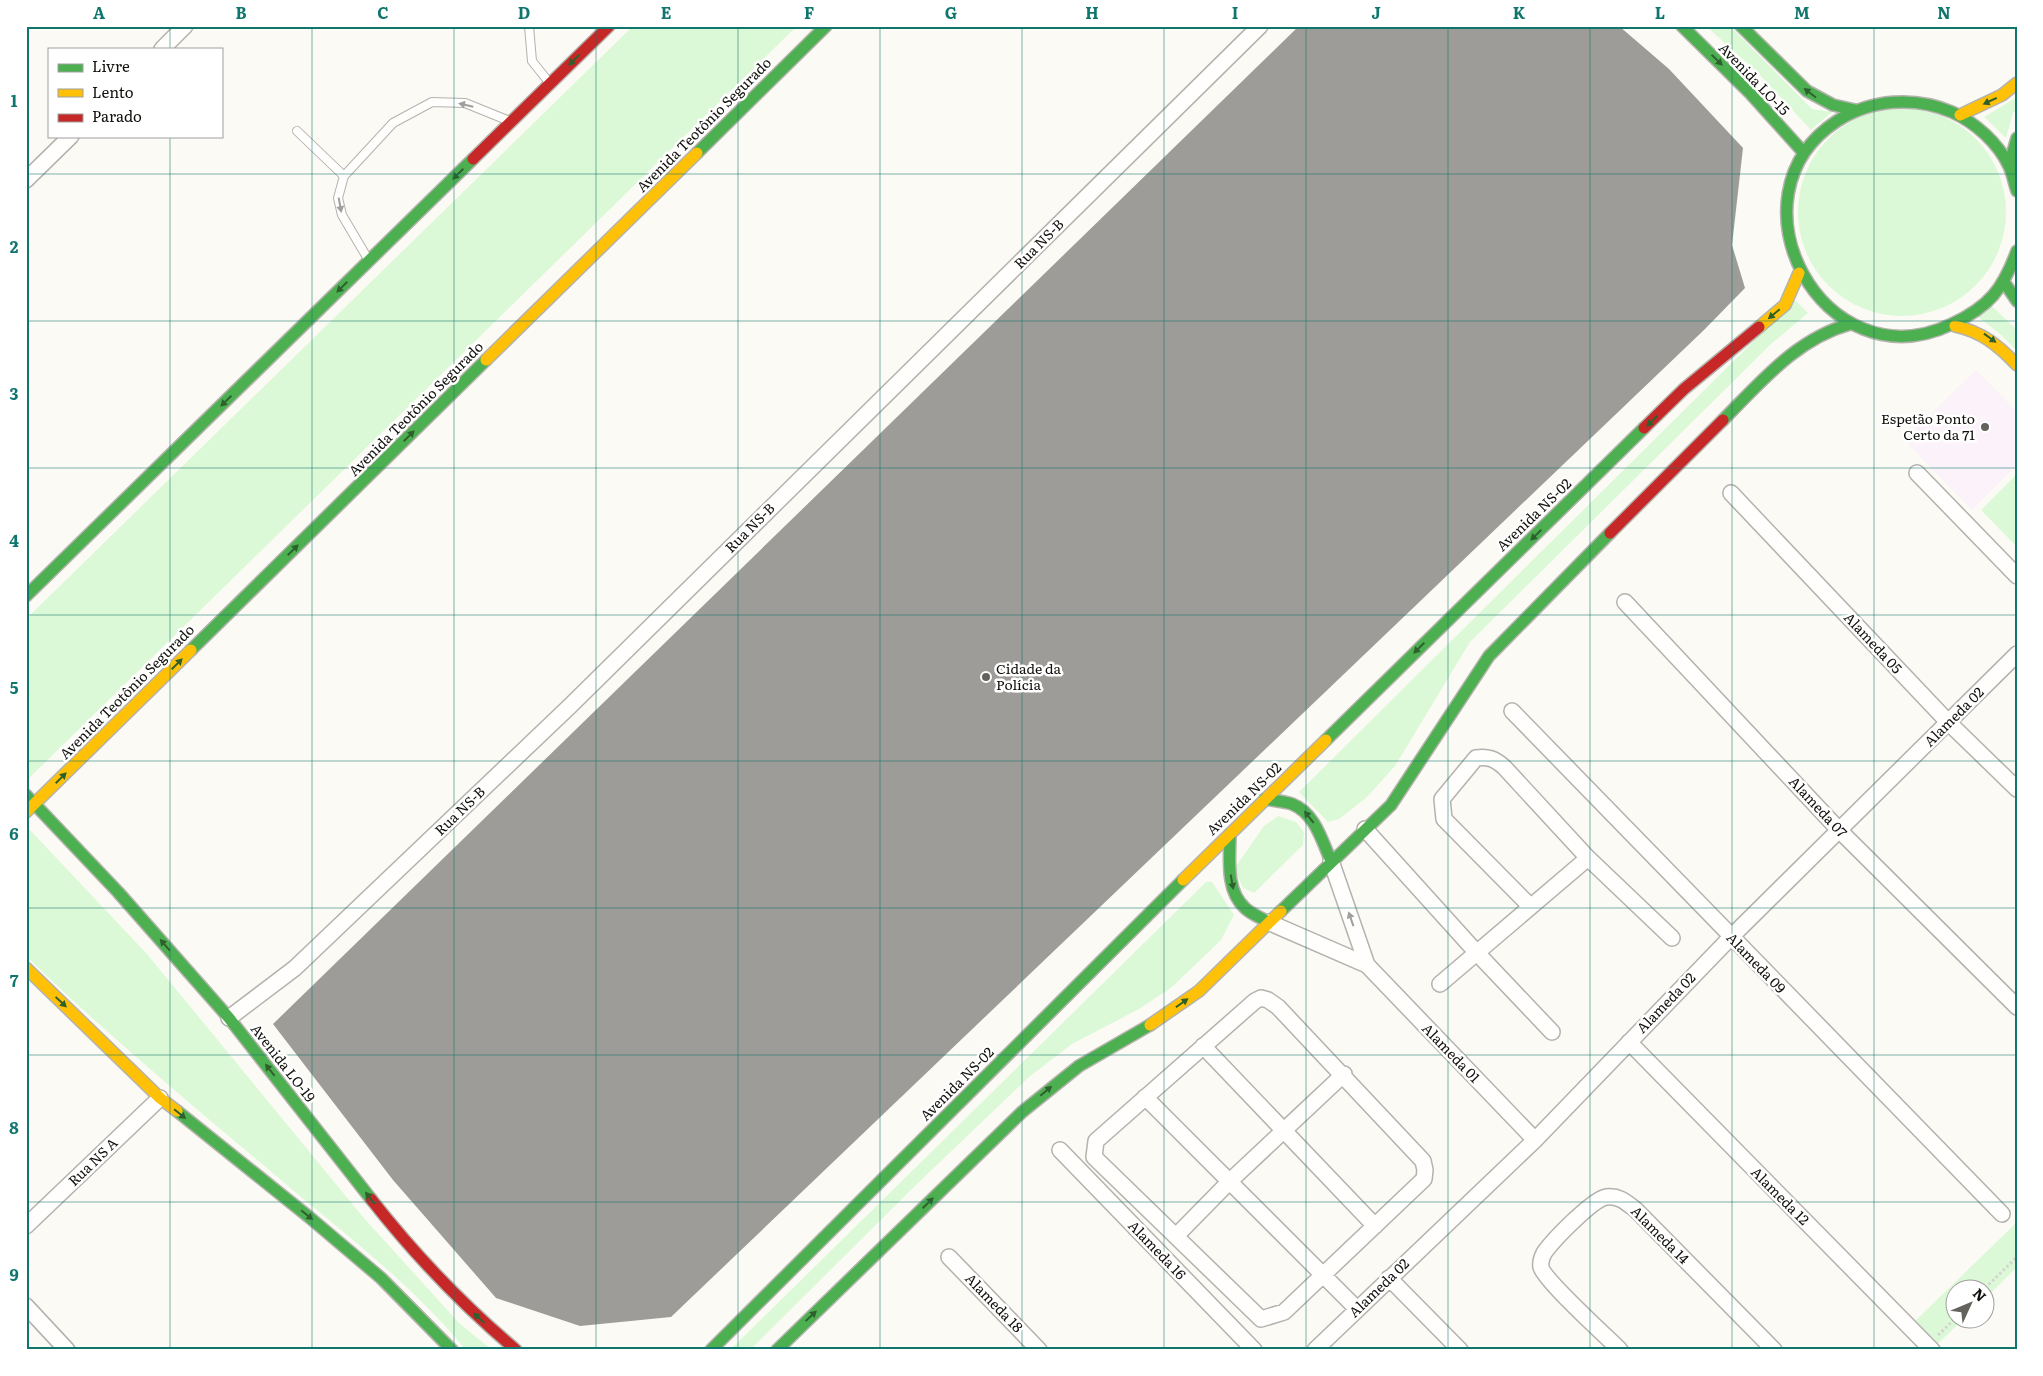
<svg xmlns="http://www.w3.org/2000/svg" width="2043" height="1376" font-family="Literata,serif">
<rect width="100%" height="100%" fill="#fcfaf4"/>
<path fill="#fbf2fa" d="M1976,370L2017,412V465L1972,510L1904,440Z"/>
<path fill="#dcf9d7" d="M633,26H797L26,781V619Z
M1706,26H1730L1812,109L1832,112L1811,130L1757,72Z
M2017,97V110L2013,113L2006,138L1984,117Z
M1798 212a104 104 0 1 1 208 0a104 104 0 1 1-208 0Z
M1795,300L1808,313L1771,344L1470,642L1395,766L1366,798L1339,819L1328,822L1299,792Z
M1991,305L2017,330V351L1999,333L1978,317Z
M2017,474V547L1981,510Z
M1278,816L1296,822L1304,832L1303,845L1254,893L1243,888L1234,869L1264,826Z
M30,830L147,954L363,1217L459,1323L492,1350H466C417,1290 353,1240 294,1191C203,1114 111,1039 26,956V834Z
M1206,882H1212L1234,915L1221,940L1172,987L1139,1009L1072,1044L1029,1077L918,1183L750,1350H730Z
M2017,1222V1267L1986,1298V1288H1956V1318L1964,1319L1935,1346L1913,1323Z"/>
<path fill="#9e9c98" d="M1299,26H1619L1669,69L1743,148L1732,245L1745,288L1705,329L671,1317L580,1326L496,1298L393,1180L273,1024Z"/>
<g fill="none" stroke-linecap="round" stroke-linejoin="round">
<defs>
<path id="lane" d="M529,26L532,61L548,81
M297,131L344,176
M368,259L342,215L338,198L344,176L393,123L432,102L465,103L507,120"/>
<path id="street" d="M162,49L185,26
M26,180L71,136
M1917,473L2017,576
M1731,493L1948,722L2017,789
M1625,602L1840,831L2017,1007
M1512,711L2002,1214
M1365,829L1477,953L1552,1032
M1331,861L1367,965
M1530,906L1444,819L1442,799L1476,758C1488,756 1495,759 1504,767L1588,858L1672,938
M1268,922L1367,965L1535,1140
M1440,984L1588,858
M1261,998L1268,1000L1278,1007L1423,1161L1425,1170L1424,1179L1284,1312L1261,1319L1094,1157L1096,1141L1255,1001Z
M229,1018L295,968L570,706L1260,26
M1629,1042L1932,1350
M1203,1046L1375,1226
M1145,1097L1357,1309
M1060,1150L1254,1350
M26,1226L160,1098
M1176,1236L1230,1181L1344,1074
M949,1257L1039,1350
M1389,1278L1460,1350
M26,1306L67,1350
M1315,1350L1535,1140L1731,937L2017,654
M1620,1350C1607,1337 1544,1280 1541,1267C1540,1262 1542,1257 1544,1253C1553,1240 1592,1200 1606,1197C1619,1195 1627,1203 1636,1210L1774,1350"/>
<path id="fast" d="M1682,26L1750,93L1804,153
M1741,26L1807,91L1833,105L1855,110
M697,153L826,26
M2009,166L2017,138
M2017,191C2014,183 2013,174 2009,166C1998,143 1976,123 1952,112C1915,96 1871,99 1837,121C1722,196 1823,386 1952,324C1989,307 2003,289 2017,251
M2004,282L2017,301
M1723,420C1761,382 1796,339 1850,324
M26,596L473,159
M191,650L486,360
M1326,740L1644,428
M26,795L118,892L229,1018L371,1199
M1265,799C1274,801 1284,801 1292,804C1315,813 1322,841 1331,861
M1230,834C1230,858 1225,890 1245,908C1251,914 1260,917 1268,922
M1281,911L1391,805L1489,656L1610,533
M177,1111L309,1217L381,1278L452,1350
M711,1350L1183,880
M777,1350L1022,1112L1079,1066L1150,1025"/>
<path id="slow" d="M1960,115L2002,95L2017,83
M1955,326C1982,332 1998,345 2017,365
M1759,327L1785,305L1799,273
M486,360L697,153
M26,812L191,650
M1183,880L1326,740
M26,968L160,1098L177,1111
M1150,1025L1199,991L1281,911"/>
<path id="jam" d="M473,159L609,26
M1644,428L1684,389L1759,327
M1610,533L1723,420
M371,1199C414,1254 463,1305 516,1350"/>
</defs>
<use href="#lane" stroke="#b4b2ad" stroke-width="10"/>
<use href="#street" stroke="#b4b2ad" stroke-width="18"/>
<use href="#fast" stroke="#b4b2ad" stroke-width="14"/>
<use href="#slow" stroke="#b4b2ad" stroke-width="14"/>
<use href="#jam" stroke="#b4b2ad" stroke-width="14"/>
<path stroke="#d5d4d2" stroke-width="3" stroke-dasharray="2.5 2.5" stroke-linecap="butt" d="M1985,1288L2017,1257
M1938,1335L1956,1318"/>
<use href="#lane" stroke="#fffefd" stroke-width="8"/>
<use href="#street" stroke="#fffefd" stroke-width="15"/>
<use href="#fast" stroke="#4caf50" stroke-width="11"/>
<use href="#slow" stroke="#ffc107" stroke-width="11"/>
<use href="#jam" stroke="#c62828" stroke-width="11"/>
</g>
<defs><path id="oneway-solid" d="M-6-.8H1V-3.2L6.5 0L1 3.2V.8H-6Z" transform="scale(1.25)"/></defs>
<g fill="#2e602e">
<use href="#oneway-solid" transform="translate(574 60) rotate(136)"/>
<use href="#oneway-solid" transform="translate(1717 60) rotate(44)"/>
<use href="#oneway-solid" transform="translate(1810 93) rotate(-143)"/>
<use href="#oneway-solid" transform="translate(1990 101) rotate(155)"/>
<use href="#oneway-solid" transform="translate(458 174) rotate(136)"/>
<use href="#oneway-solid" transform="translate(342 287) rotate(136)"/>
<use href="#oneway-solid" transform="translate(1774 314) rotate(140)"/>
<use href="#oneway-solid" transform="translate(1990 338) rotate(36)"/>
<use href="#oneway-solid" transform="translate(226 401) rotate(136)"/>
<use href="#oneway-solid" transform="translate(1652 421) rotate(136)"/>
<use href="#oneway-solid" transform="translate(409 436) rotate(-45)"/>
<use href="#oneway-solid" transform="translate(1536 535) rotate(136)"/>
<use href="#oneway-solid" transform="translate(293 550) rotate(-45)"/>
<use href="#oneway-solid" transform="translate(1419 648) rotate(136)"/>
<use href="#oneway-solid" transform="translate(177 664) rotate(-45)"/>
<use href="#oneway-solid" transform="translate(61 778) rotate(-45)"/>
<use href="#oneway-solid" transform="translate(1309 817) rotate(-128)"/>
<use href="#oneway-solid" transform="translate(1232 882) rotate(80)"/>
<use href="#oneway-solid" transform="translate(165 945) rotate(-131)"/>
<use href="#oneway-solid" transform="translate(61 1002) rotate(43)"/>
<use href="#oneway-solid" transform="translate(1182 1003) rotate(-35)"/>
<use href="#oneway-solid" transform="translate(270 1070) rotate(-128)"/>
<use href="#oneway-solid" transform="translate(1046 1091) rotate(-40)"/>
<use href="#oneway-solid" transform="translate(180 1114) rotate(39)"/>
<use href="#oneway-solid" transform="translate(370 1198) rotate(-128)"/>
<use href="#oneway-solid" transform="translate(928 1203) rotate(-44)"/>
<use href="#oneway-solid" transform="translate(307 1215) rotate(39)"/>
<use href="#oneway-solid" transform="translate(811 1316) rotate(-43)"/>
<use href="#oneway-solid" transform="translate(479 1318) rotate(-137)"/>
</g>
<g fill="#a09f9d">
<use href="#oneway-solid" transform="translate(466 105) rotate(-167)"/>
<use href="#oneway-solid" transform="translate(340 205) rotate(80)"/>
<use href="#oneway-solid" transform="translate(1351 919) rotate(-109)"/>
</g>
<path fill="none" stroke="#0f766e" stroke-width="1" stroke-opacity="0.55" d="M170,26V49M312,26V1350M454,26V1350M596,26V1350M738,26V1350M880,26V1350M1022,26V1350M1164,26V1350M1306,26V1350M1448,26V1350M1590,26V1350M1732,26V1350M1874,26V1350M170,136V1350M26,174H2017M26,321H2017M26,468H2017M26,615H2017M26,761H2017M26,908H2017M26,1055H2017M26,1202H2017"/>
<g fill="#63625d" stroke="#fff" stroke-width="2">
<circle cx="1985" cy="427" r="5"/>
<circle cx="986" cy="677" r="5"/>
</g>
<g text-anchor="middle" stroke-width="5" stroke-linejoin="round" paint-order="stroke">
<g font-size="14" fill="#11100c" stroke="#fff">
<text transform="translate(1754 79) rotate(46)" y="5">Avenida LO-15</text>
<text transform="translate(704 125) rotate(-45)" y="5">Avenida Teotônio Segurado</text>
<text transform="translate(1039 244) rotate(-45)" y="5">Rua NS-B</text>
<text transform="translate(416 409) rotate(-45)" y="5">Avenida Teotônio Segurado</text>
<text transform="translate(1534 515) rotate(-44)" y="5">Avenida NS-02</text>
<text transform="translate(750 528) rotate(-45)" y="5">Rua NS-B</text>
<text transform="translate(1873 643) rotate(47)" y="5">Alameda 05</text>
<text transform="translate(127 692) rotate(-45)" y="5">Avenida Teotônio Segurado</text>
<text transform="translate(1954 717) rotate(-45)" y="5">Alameda 02</text>
<text transform="translate(1244 799) rotate(-44)" y="5">Avenida NS-02</text>
<text transform="translate(1818 807) rotate(47)" y="5">Alameda 07</text>
<text transform="translate(460 811) rotate(-44)" y="5">Rua NS-B</text>
<text transform="translate(1756 963) rotate(46)" y="5">Alameda 09</text>
<text transform="translate(1666 1003) rotate(-46)" y="5">Alameda 02</text>
<text transform="translate(1451 1053) rotate(46)" y="5">Alameda 01</text>
<text transform="translate(283 1063) rotate(52)" y="5">Avenida LO-19</text>
<text transform="translate(957 1084) rotate(-45)" y="5">Avenida NS-02</text>
<text transform="translate(93 1162) rotate(-44)" y="5">Rua NS A</text>
<text transform="translate(1780 1196) rotate(45)" y="5">Alameda 12</text>
<text transform="translate(1660 1235) rotate(45)" y="5">Alameda 14</text>
<text transform="translate(1157 1250) rotate(46)" y="5">Alameda 16</text>
<text transform="translate(1379 1288) rotate(-44)" y="5">Alameda 02</text>
<text transform="translate(994 1303) rotate(46)" y="5">Alameda 18</text>
</g>
<g font-size="14" fill="#11100c" stroke="#fff" text-anchor="end">
<text x="1975" y="424">Espetão Ponto<tspan x="1975" dy="16">Certo da 71</tspan></text>
<text x="996" y="674" text-anchor="start">Cidade da<tspan x="996" dy="16">Polícia</tspan></text>
</g>
</g>
<rect width="2043" height="1376" fill="none" stroke="#ffffff" stroke-width="55"/>
<rect x="48" y="48" width="175" height="90" fill="#ffffff" stroke="#a09f9e"/>
<rect x="58" y="64" width="25" height="8" fill="#4caf50" stroke="#a09f9e"/>
<text x="92" y="72" font-size="15" fill="#11100c">Livre</text>
<rect x="58" y="89" width="25" height="8" fill="#ffc107" stroke="#a09f9e"/>
<text x="92" y="98" font-size="15" fill="#11100c">Lento</text>
<rect x="58" y="114" width="25" height="8" fill="#c62828" stroke="#a09f9e"/>
<text x="92" y="122" font-size="15" fill="#11100c">Parado</text>
<g transform="translate(1970 1304) rotate(46)"><circle r="24" fill="#ffffff" stroke="#a09f9e"/>
<path d="M0-4L9 19L0 12L-9 19Z" fill="#63625d"/>
<text y="-8" font-size="14" font-weight="bold" text-anchor="middle" fill="#11100c">N</text>
</g>
<rect x="28" y="28" width="1988" height="1320" fill="none" stroke="#0f766e" stroke-width="2"/>
<g font-size="16" text-anchor="middle" font-weight="bold" fill="#0f766e">
<text x="99" y="19">A</text>
<text x="241" y="19">B</text>
<text x="383" y="19">C</text>
<text x="524" y="19">D</text>
<text x="666" y="19">E</text>
<text x="809" y="19">F</text>
<text x="951" y="19">G</text>
<text x="1092" y="19">H</text>
<text x="1235" y="19">I</text>
<text x="1376" y="19">J</text>
<text x="1519" y="19">K</text>
<text x="1660" y="19">L</text>
<text x="1802" y="19">M</text>
<text x="1944" y="19">N</text>
<text x="14" y="107">1</text>
<text x="14" y="253">2</text>
<text x="14" y="400">3</text>
<text x="14" y="547">4</text>
<text x="14" y="694">5</text>
<text x="14" y="840">6</text>
<text x="14" y="987">7</text>
<text x="14" y="1134">8</text>
<text x="14" y="1281">9</text>
</g>
</svg>
